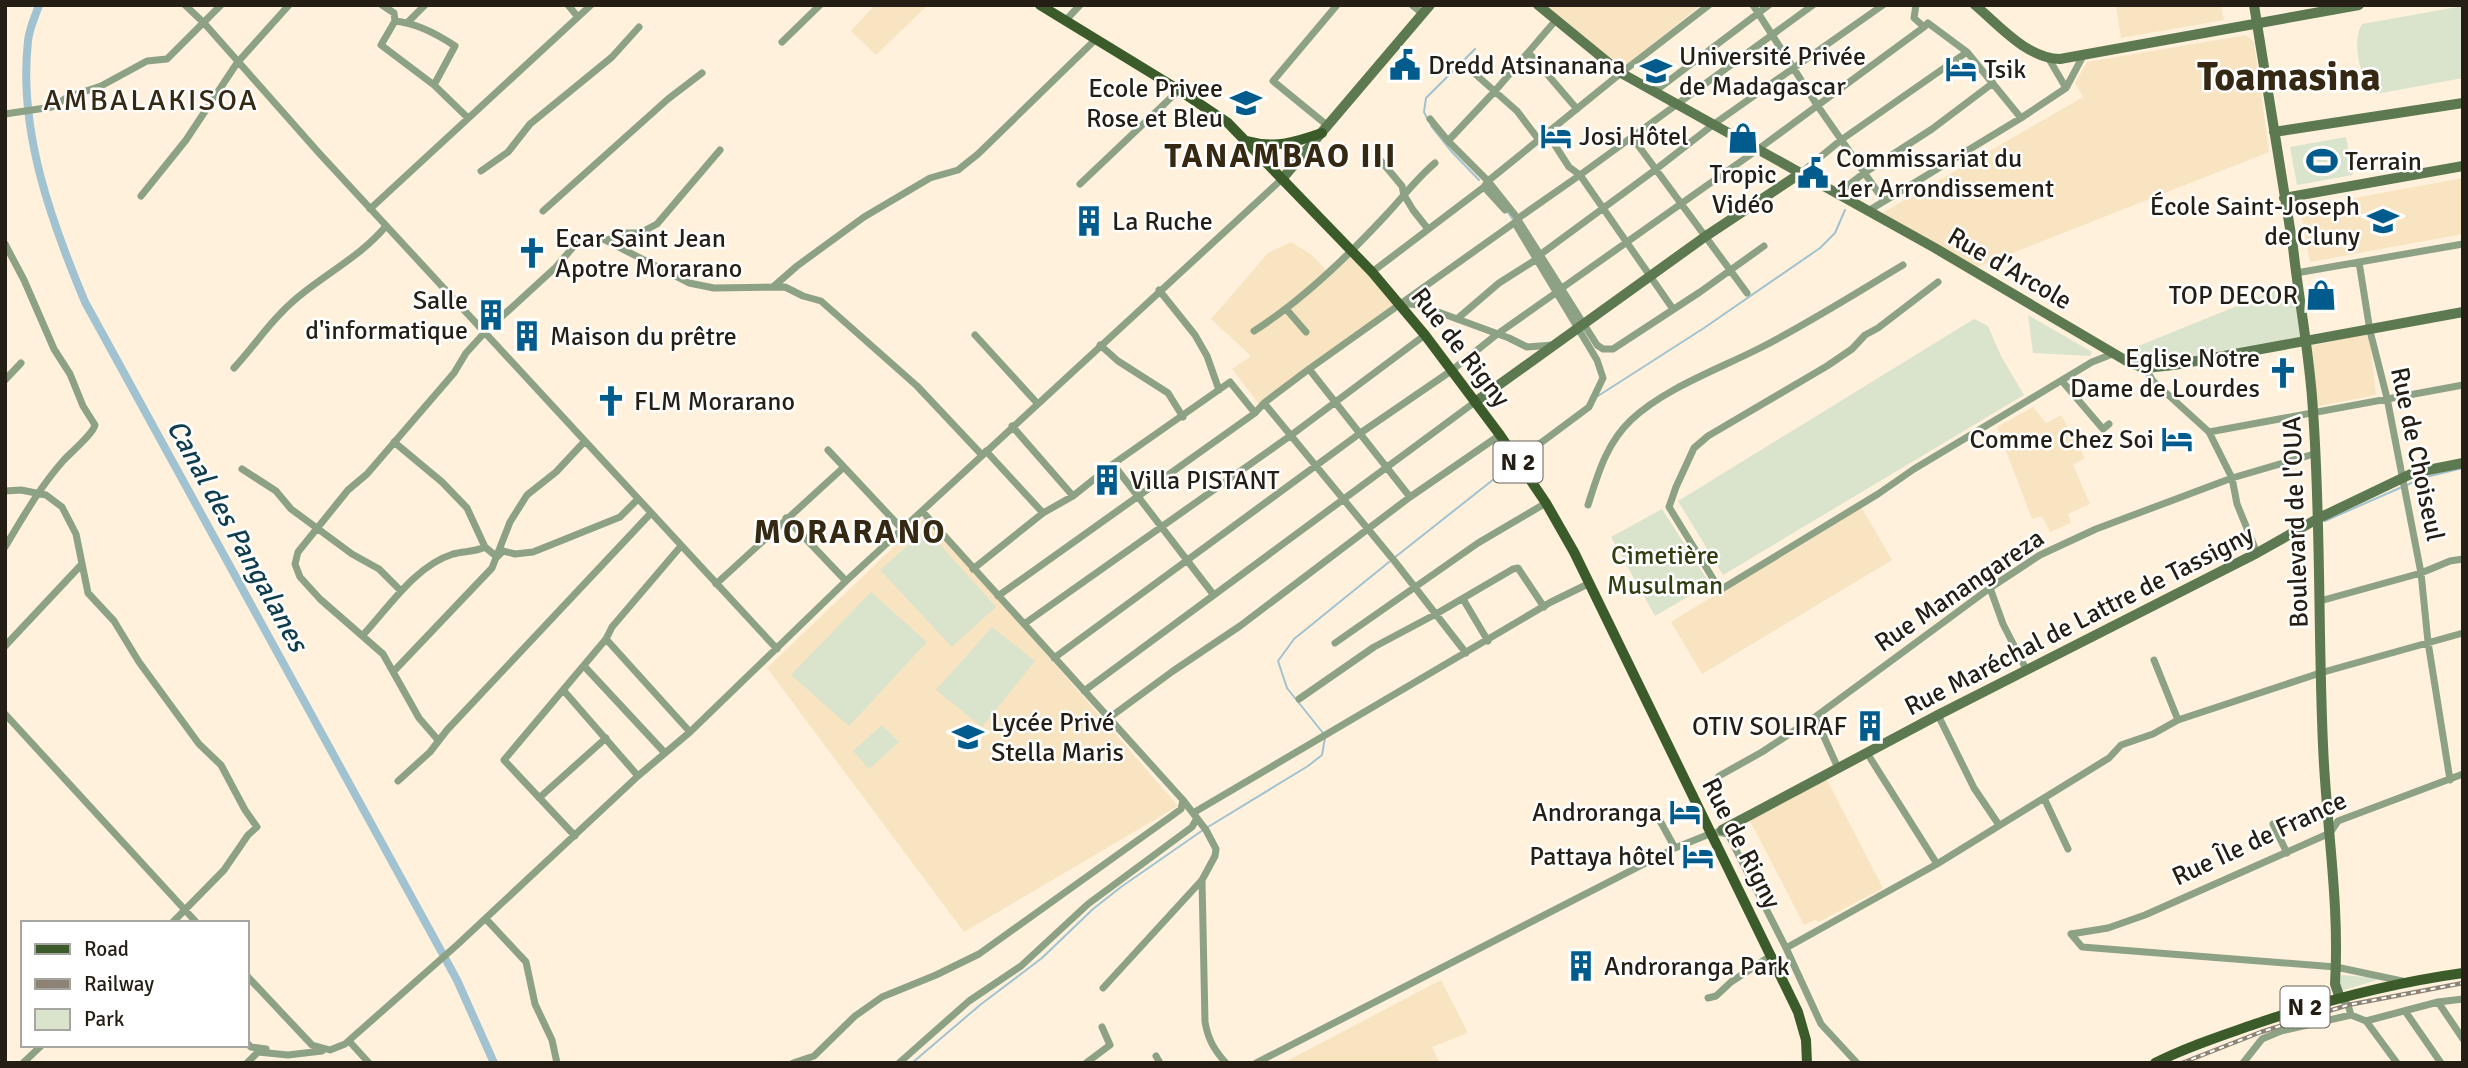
<svg xmlns="http://www.w3.org/2000/svg" width="2468" height="1068" font-family="Signika,sans-serif">
<rect width="100%" height="100%" fill="#fff1dc"/>
<path fill="#f9e4c2" d="M875,5H928L876,55L851,31Z
M1546,5H1701L1622,68Z
M2116,5H2221L2224,20L2121,38Z
M2246,35L2254,42L2269,152L1977,267L1886,218L1884,212L2083,97L2075,83L2087,62Z
M2463,178V234L2310,262L2300,208Z
M1291,242L1312,255L1327,271L1349,253L1396,303L1259,404L1232,369L1251,356L1211,319L1268,253Z
M2369,333L2376,395L2309,408L2307,347Z
M2033,407L2046,423L2061,415L2085,458L2073,465L2090,504L2068,514L2071,523L2050,532L2042,516L2032,519L1997,427Z
M1860,505L1892,560L1702,674L1671,622Z
M926,516L1178,806L964,932L767,668Z
M1826,778L1883,888L1819,922L1815,920L1804,925L1748,817Z
M1441,980L1468,1033L1432,1047L1440,1063H1283Z"/>
<path fill="#dae3cc" d="M2463,6V78L2376,94C2360,81 2351,42 2362,24Z
M2346,137L2353,175L2297,185L2290,147Z
M2296,282L2300,337L2156,362L2139,359L2126,351Z
M2028,315L2092,352L2090,356L2033,353Z
M1974,319L1988,326L2001,356L2024,395L1723,575L1678,501Z
M1662,509L1710,584L1655,616L1611,537Z
M926,529L996,607L952,647L880,570Z
M871,592L927,642L849,726L791,675Z
M992,627L1035,661L982,727L936,690Z
M882,725L899,742L869,769L853,751Z
M2342,975L2376,978L2377,980L2341,991L2339,978Z"/>
<g fill="none" stroke-linecap="round" stroke-linejoin="round">
<path stroke="#a1c2d0" stroke-width="2" d="M1427,118L1424,112L1426,98L1475,49
M1431,126L1451,151L1479,180
M1507,211L1514,221
M1598,396L1704,328L1820,248L1835,233L1845,210
M2407,485L2422,478L2463,468
M2325,521L2402,487
M1394,558L1513,464
M1323,733L1287,688L1278,661L1294,639L1389,562
M1208,827L1308,766L1322,755L1325,738
M912,1063L980,1005L1042,958L1093,909L1121,887L1203,830"/>
<path stroke="#a1c2d0" stroke-width="8" d="M39,5C35,17 29,29 28,41C18,130 51,221 85,302L457,980L494,1063"/>
<path stroke="#8da185" stroke-width="7" d="M185,5L204,23L319,153L777,649
M382,5L394,13L395,21
M568,5L578,17
M1412,5L1423,14
M1753,5L1817,105L1884,201
M1916,5L1914,18L1924,27L1928,23L1967,52L2021,118
M395,21L381,45L434,85L468,118
M395,21C417,23 437,34 455,46L434,85
M1065,21L1080,5
M408,22L425,5
M782,42L820,5
M1529,53L1577,109
M2049,59L2066,88
M1465,65L1517,111L1539,140
M1654,92L1769,5
M5,114L52,107L68,97L101,86L147,61L167,59L221,5
M1430,119L1448,141L1488,181L1515,215L1597,345L1603,349H1613L1700,292L1764,246
M1328,126L1273,81L1337,5
M1547,133L1569,167L1580,175L1673,309
M1632,137L1747,293
M1448,141L1495,91L1556,20
M1381,161L1402,186L1404,195L1413,210L1428,229
M481,171L508,152L530,124L612,57L639,27
M1801,173L1841,140L1967,52
M1080,184L1179,90
M1484,187L1505,210
M1837,194L1864,173L1932,129L1993,83
M141,196L186,140L237,63L289,5
M370,209L591,5
M543,211L668,99L702,73
M1868,211L2021,118L2066,88L2084,54
M1517,219L1580,175L1813,5
M607,240L625,233H640L657,224L720,150
M5,244L24,280L54,349L70,374L83,406L95,425C93,434 71,452 63,461C40,487 23,517 5,547
M1541,254L1655,170L1714,124L1883,5
M2359,262L2370,331L2387,398L2421,573L2428,642L2450,780
M1372,272L1484,187L1488,181L1621,73L1709,5
M2296,273L2463,244
M1938,282L1878,328L1865,335L1852,349L1827,366L1708,436L1694,448L1676,487L1669,507L1720,590L1878,494L1914,469L2092,362L2115,353
M773,287L797,266L864,217L930,178L958,170L978,154L1096,39
M1562,288L1757,150L1924,27
M1159,290L1195,335L1207,356L1219,390
M1399,303L1419,305L1509,338L1527,347L1553,345
M1287,310L1306,332
M1457,319L1499,283L1537,259
M1254,331C1303,300 1347,257 1387,214C1403,197 1417,178 1435,163
M975,335L1037,403
M1100,345L1118,361L1168,393L1183,417
M234,368C251,350 264,330 281,313C312,280 357,261 386,226
M2145,368L2153,381L2209,432L2232,478L2237,504L2257,553
M1309,369L1410,497
M5,380L21,363
M2062,381L2103,429L2109,424
M1264,403L1396,563L1466,653
M1012,426L1073,496
M2209,432L2463,385
M394,442L442,482L467,508L485,547L497,557L503,551L515,554L533,552L563,540L620,517L638,499
M828,450L902,529
M986,451L1043,513
M1515,457L1542,442L1589,407L1603,378L1597,360L1516,225
M1113,464L1213,594
M242,469L276,491L291,509L352,554L379,569L401,591
M5,491L21,490L46,495L62,507L76,534L88,593L114,621L139,662L199,744L221,765L245,810L257,827L248,835L224,870L172,923
M1588,505C1598,474 1606,444 1631,420C1665,388 1719,369 1760,348C1809,323 1856,293 1903,265
M922,511L1183,800L1206,830L1216,849L1215,856L1202,880L1205,1022C1208,1039 1214,1050 1226,1063
M786,518L846,581
M973,569L1043,513L1073,496L1113,464L1230,382L1255,413
M716,584L844,467
M1990,588L2003,624L2026,669
M998,596L1255,413L1264,403L1309,369L1514,223
M1463,599L1488,641
M2320,601L2421,573L2450,561L2463,559
M1024,624L1290,436L1425,335
M363,635C389,607 415,566 453,554C464,551 475,552 485,547
M606,639L612,627L681,546
M1335,643L1478,543L1546,503
M5,646L81,565
M1054,658L1359,434L1451,371L1496,335L1557,292
M2154,660L2178,720
M584,666L665,753
M394,671L492,568L510,522L527,495L556,472L585,441
M564,691L638,776
M1084,691L1475,402
M1299,699L1374,647L1436,614L1513,569L1518,568L1544,607
M5,714L197,923
M1938,715L1974,788L1999,825
M1815,717L1838,768
M1109,718L1173,671L1240,626L1410,497L1500,435
M438,740L419,718L383,654L320,599L300,577L295,564L298,552L348,490L367,474L454,373L466,353L486,331L556,267L580,239L586,236L601,238L689,283L714,288L785,287L803,296L821,301L917,386L982,455
M1867,753L1937,864
M1719,776L1762,752L1815,717L1990,588L2040,555L2096,529L2232,478L2314,454
M398,781L430,752L447,730L651,513
M539,798L606,738
M2044,798L2068,849
M1650,810H1654L1675,848
M1193,813L1551,602L1590,583
M2273,824L2287,853
M1717,832L1728,834L1786,948L1821,1024L1857,1063
M575,836L504,760L606,639L690,732
M486,919L526,962L535,1004L552,1040L557,1063
M2071,934L2108,928L2145,915L2330,833L2338,821L2463,774
M2071,934L2082,947L2336,967L2402,981
M1786,948L1937,864L2109,758L2121,745L2153,734L2178,720L2320,673L2463,633
M247,976L312,1045L330,1050L345,1044L457,945L638,776L690,732L846,581L1282,179
M1103,988L1202,880
M1708,998L1716,996L1731,982L1772,955
M2438,1002L2463,1039
M2405,1011L2441,1063
M2351,1015L2366,1021L2438,1002L2463,999
M2366,1021L2397,1063
M349,1041L369,1063
M247,1043L251,1047L266,1049
M1156,1056L1160,1063
M23,1063L42,1045
M247,1063L258,1052L288,1055L322,1051
M793,1063L814,1056L855,1016L882,997L936,975L979,954L1173,815L1181,809L1183,800
M899,1063L969,1001L1021,966L1088,904L1192,827L1197,818
M1086,1063L1110,1045L1102,1027
M1256,1063L1675,848L1712,833
M2243,1063L2262,1039L2281,1031L2351,1015L2348,1005L2340,998"/>
<path stroke="#5d7951" stroke-width="10" d="M1538,5L1621,73L1935,248L2130,363L2145,368L2174,365L2463,312
M1975,5C1999,25 2026,58 2060,59L2359,5
M2254,5L2293,247C2299,302 2310,356 2313,411C2321,522 2318,634 2323,745C2326,824 2340,904 2335,984L2340,998
M2274,132L2463,103
M1282,179L1430,5
M2284,198L2463,166
M1475,402L1706,236L1801,173
M1722,830L1938,715L2257,553L2317,519L2413,473L2463,463"/>
<path stroke="#3b5c2a" stroke-width="10" d="M1040,5L1179,90L1228,123L1372,272L1425,335L1500,435L1546,503L1574,552L1798,1012L1806,1040L1807,1063
M1247,141C1275,149 1296,142 1322,133
M2155,1063C2186,1047 2221,1036 2255,1024C2323,1001 2391,983 2463,973"/>
<defs>
<path id="rail" d="M2182,1063L2261,1032L2348,1005L2463,983"/>
</defs>
<use href="#rail" stroke="#8d8374" stroke-width="4.5"/>
<use href="#rail" stroke="#fff" stroke-width="2" stroke-dasharray="5" stroke-linecap="butt"/>
</g>
<defs>
<symbol id="civic-bare" viewBox="-9 -9 18 18"><path d="M-.6-6.5H3V-4.5H.6V-3L4-1V1h2V6H-6V1h2V-1L-.6-3ZM-1.2 2.5V6h2.4V2.5Z" fill="#015c8d" stroke="#fff" stroke-width="2.5" paint-order="stroke"/></symbol>
<symbol id="hotel-bare" viewBox="-9 -9 18 18"><path d="M-6-4.5h1.5V1H6V5H4.5V3h-9V5H-6ZM-4 0a1.8 1.8 0 1 1 3.6 0ZM.5 0V-2.5h3Q6-2.5 6 0Z" fill="#015c8d" stroke="#fff" stroke-width="2.5" paint-order="stroke"/></symbol>
<symbol id="university-bare" viewBox="-9 -9 18 18"><path d="M0-5L7-2L0 1L-7-2ZM-4 1L0 2.5L4 1V4Q0 6-4 4Z" fill="#015c8d" stroke="#fff" stroke-width="2.5" paint-order="stroke"/></symbol>
<symbol id="school-bare" viewBox="-9 -9 18 18"><path d="M0-5L7-2L0 1L-7-2ZM-4 1L0 2.5L4 1V4Q0 6-4 4Z" fill="#015c8d" stroke="#fff" stroke-width="2.5" paint-order="stroke"/></symbol>
<symbol id="shop-bare" viewBox="-9 -9 18 18"><path d="M-5-2.5h2.3a2.7 3.5 0 0 1 5.4 0H5L5.5 6h-11ZM-1.5-2.5h3a1.5 2.3 0 0 0-3 0Z" fill="#015c8d" stroke="#fff" stroke-width="2.5" paint-order="stroke"/></symbol>
<symbol id="stadium-bare" viewBox="-9 -9 18 18"><path d="M0-5a6.5 5 0 1 0 0 10a6.5 5 0 1 0 0-10ZM-3.5-1.8h7v3.6h-7Z" fill="#015c8d" stroke="#fff" stroke-width="2.5" paint-order="stroke"/></symbol>
<symbol id="building-bare" viewBox="-9 -9 18 18"><path d="M-4-6H4V6H1V3H-1V6H-4ZM-2.5-4.3h1.7v1.8h-1.7ZM.8-4.3h1.7v1.8H.8ZM-2.5-1h1.7V.8h-1.7ZM.8-1h1.7V.8H.8Z" fill="#015c8d" stroke="#fff" stroke-width="2.5" paint-order="stroke"/></symbol>
<symbol id="church-bare" viewBox="-9 -9 18 18"><path d="M-1.2-6h2.4v3.5h3.3v2.4h-3.3V6h-2.4V-.1h-3.3v-2.4h3.3Z" fill="#015c8d" stroke="#fff" stroke-width="2.5" paint-order="stroke"/></symbol>
</defs>
<g fill-rule="evenodd">
<use href="#civic-bare" x="1383" y="43" width="44" height="44"/>
<use href="#hotel-bare" x="1939" y="47" width="44" height="44"/>
<use href="#university-bare" x="1634" y="49" width="44" height="44"/>
<use href="#school-bare" x="1224" y="81" width="44" height="44"/>
<use href="#hotel-bare" x="1534" y="114" width="44" height="44"/>
<use href="#shop-bare" x="1721" y="116" width="44" height="44"/>
<use href="#stadium-bare" x="2300" y="139" width="44" height="44"/>
<use href="#civic-bare" x="1791" y="151" width="44" height="44"/>
<use href="#building-bare" x="1067" y="199" width="44" height="44"/>
<use href="#school-bare" x="2361" y="199" width="44" height="44"/>
<use href="#church-bare" x="510" y="231" width="44" height="44"/>
<use href="#shop-bare" x="2299" y="273" width="44" height="44"/>
<use href="#building-bare" x="469" y="293" width="44" height="44"/>
<use href="#building-bare" x="505" y="314" width="44" height="44"/>
<use href="#church-bare" x="2261" y="351" width="44" height="44"/>
<use href="#church-bare" x="589" y="379" width="44" height="44"/>
<use href="#hotel-bare" x="2155" y="417" width="44" height="44"/>
<use href="#building-bare" x="1085" y="458" width="44" height="44"/>
<use href="#building-bare" x="1848" y="704" width="44" height="44"/>
<use href="#school-bare" x="946" y="715" width="44" height="44"/>
<use href="#hotel-bare" x="1663" y="790" width="44" height="44"/>
<use href="#hotel-bare" x="1676" y="834" width="44" height="44"/>
<use href="#building-bare" x="1559" y="944" width="44" height="44"/>
</g>
<g text-anchor="middle" stroke-width="5" stroke-linejoin="round" paint-order="stroke">
<g fill="#fff" stroke="#66625a" stroke-width="2">
<rect x="1493.5" y="441.5" width="49" height="41" rx="5"/>
<rect x="2280.5" y="986.5" width="49" height="41" rx="5"/>
</g>
<g font-size="24" font-weight="bold" fill="#241e14">
<text x="1518" y="470">N 2</text>
<text x="2305" y="1015">N 2</text>
</g>
<g font-size="26" fill="#241e14" stroke="#fff" text-anchor="start">
<text x="1679" y="65">Université Privée<tspan x="1679" dy="30">de Madagascar</tspan></text>
<text x="1428" y="74">Dredd Atsinanana</text>
<text x="1984" y="78">Tsik</text>
<text x="1223" y="97" text-anchor="end">Ecole Privee<tspan x="1223" dy="30">Rose et Bleu</tspan></text>
<text x="1579" y="145">Josi Hôtel</text>
<text x="1836" y="167">Commissariat du<tspan x="1836" dy="30">1er Arrondissement</tspan></text>
<text x="2345" y="170">Terrain</text>
<text x="1743" y="183" text-anchor="middle">Tropic<tspan x="1743" dy="30">Vidéo</tspan></text>
<text x="2360" y="215" text-anchor="end">École Saint-Joseph<tspan x="2360" dy="30">de Cluny</tspan></text>
<text x="1112" y="230">La Ruche</text>
<text x="555" y="247">Ecar Saint Jean<tspan x="555" dy="30">Apotre Morarano</tspan></text>
<text x="2298" y="304" text-anchor="end">TOP DECOR</text>
<text x="468" y="309" text-anchor="end">Salle<tspan x="468" dy="30">d'informatique</tspan></text>
<text x="550" y="345">Maison du prêtre</text>
<text x="2260" y="367" text-anchor="end">Eglise Notre<tspan x="2260" dy="30">Dame de Lourdes</tspan></text>
<text x="634" y="410">FLM Morarano</text>
<text x="2154" y="448" text-anchor="end">Comme Chez Soi</text>
<text x="1130" y="489">Villa PISTANT</text>
<text x="991" y="731">Lycée Privé<tspan x="991" dy="30">Stella Maris</tspan></text>
<text x="1847" y="735" text-anchor="end">OTIV SOLIRAF</text>
<text x="1662" y="821" text-anchor="end">Androranga</text>
<text x="1675" y="865" text-anchor="end">Pattaya hôtel</text>
<text x="1604" y="975">Androranga Park</text>
</g>
<g font-size="26" fill="#241e14" stroke="#fff">
<text transform="translate(2010 268) rotate(30)" y="9">Rue d'Arcole</text>
<text transform="translate(1461 347) rotate(52)" y="9">Rue de Rigny</text>
<text transform="translate(2418 454) rotate(78)" y="9">Rue de Choiseul</text>
<text transform="translate(2295 522) rotate(-92)" y="9">Boulevard de l'OUA</text>
<text transform="translate(1959 590) rotate(-34)" y="9">Rue Manangareza</text>
<text transform="translate(2079 620) rotate(-27)" y="9">Rue Maréchal de Lattre de Tassigny</text>
<text transform="translate(2259 838) rotate(-25)" y="9">Rue Île de France</text>
<text transform="translate(1742 843) rotate(63)" y="9">Rue de Rigny</text>
</g>
<g font-size="26" fill="#313f11" stroke="#fff">
<text x="1665" y="564">Cimetière<tspan x="1665" dy="30">Musulman</tspan></text>
</g>
<g font-size="28" font-style="italic" fill="#0f3d4e" stroke="#fff">
<text transform="translate(238 535) rotate(61)" y="10">Canal des Pangalanes</text>
</g>
<g font-size="30" letter-spacing="2" fill="#362913" stroke="#fff">
<text x="151" y="110">AMBALAKISOA</text>
</g>
<g font-size="33" font-weight="bold" letter-spacing="2" fill="#362913" stroke="#fff">
<text x="1281" y="167">TANAMBAO III</text>
<text x="850" y="543">MORARANO</text>
</g>
<g font-size="40" font-weight="bold" fill="#362913" stroke="#fff">
<text x="2289" y="90">Toamasina</text>
</g>
</g>
<rect width="2468" height="1068" fill="none" stroke="#241e14" stroke-width="14"/>
<rect x="21" y="921" width="228" height="126" fill="#ffffff" stroke="#a7a5a1" stroke-width="2"/>
<rect x="35" y="944" width="35" height="10" fill="#3b5c2a" stroke="#a7a5a1" stroke-width="2"/>
<text x="84" y="956" font-size="21" fill="#241e14">Road</text>
<rect x="35" y="979" width="35" height="10" fill="#8d8374" stroke="#a7a5a1" stroke-width="2"/>
<text x="84" y="991" font-size="21" fill="#241e14">Railway</text>
<rect x="35" y="1009" width="35" height="21" fill="#dae3cc" stroke="#a7a5a1" stroke-width="2"/>
<text x="84" y="1026" font-size="21" fill="#241e14">Park</text>
</svg>
